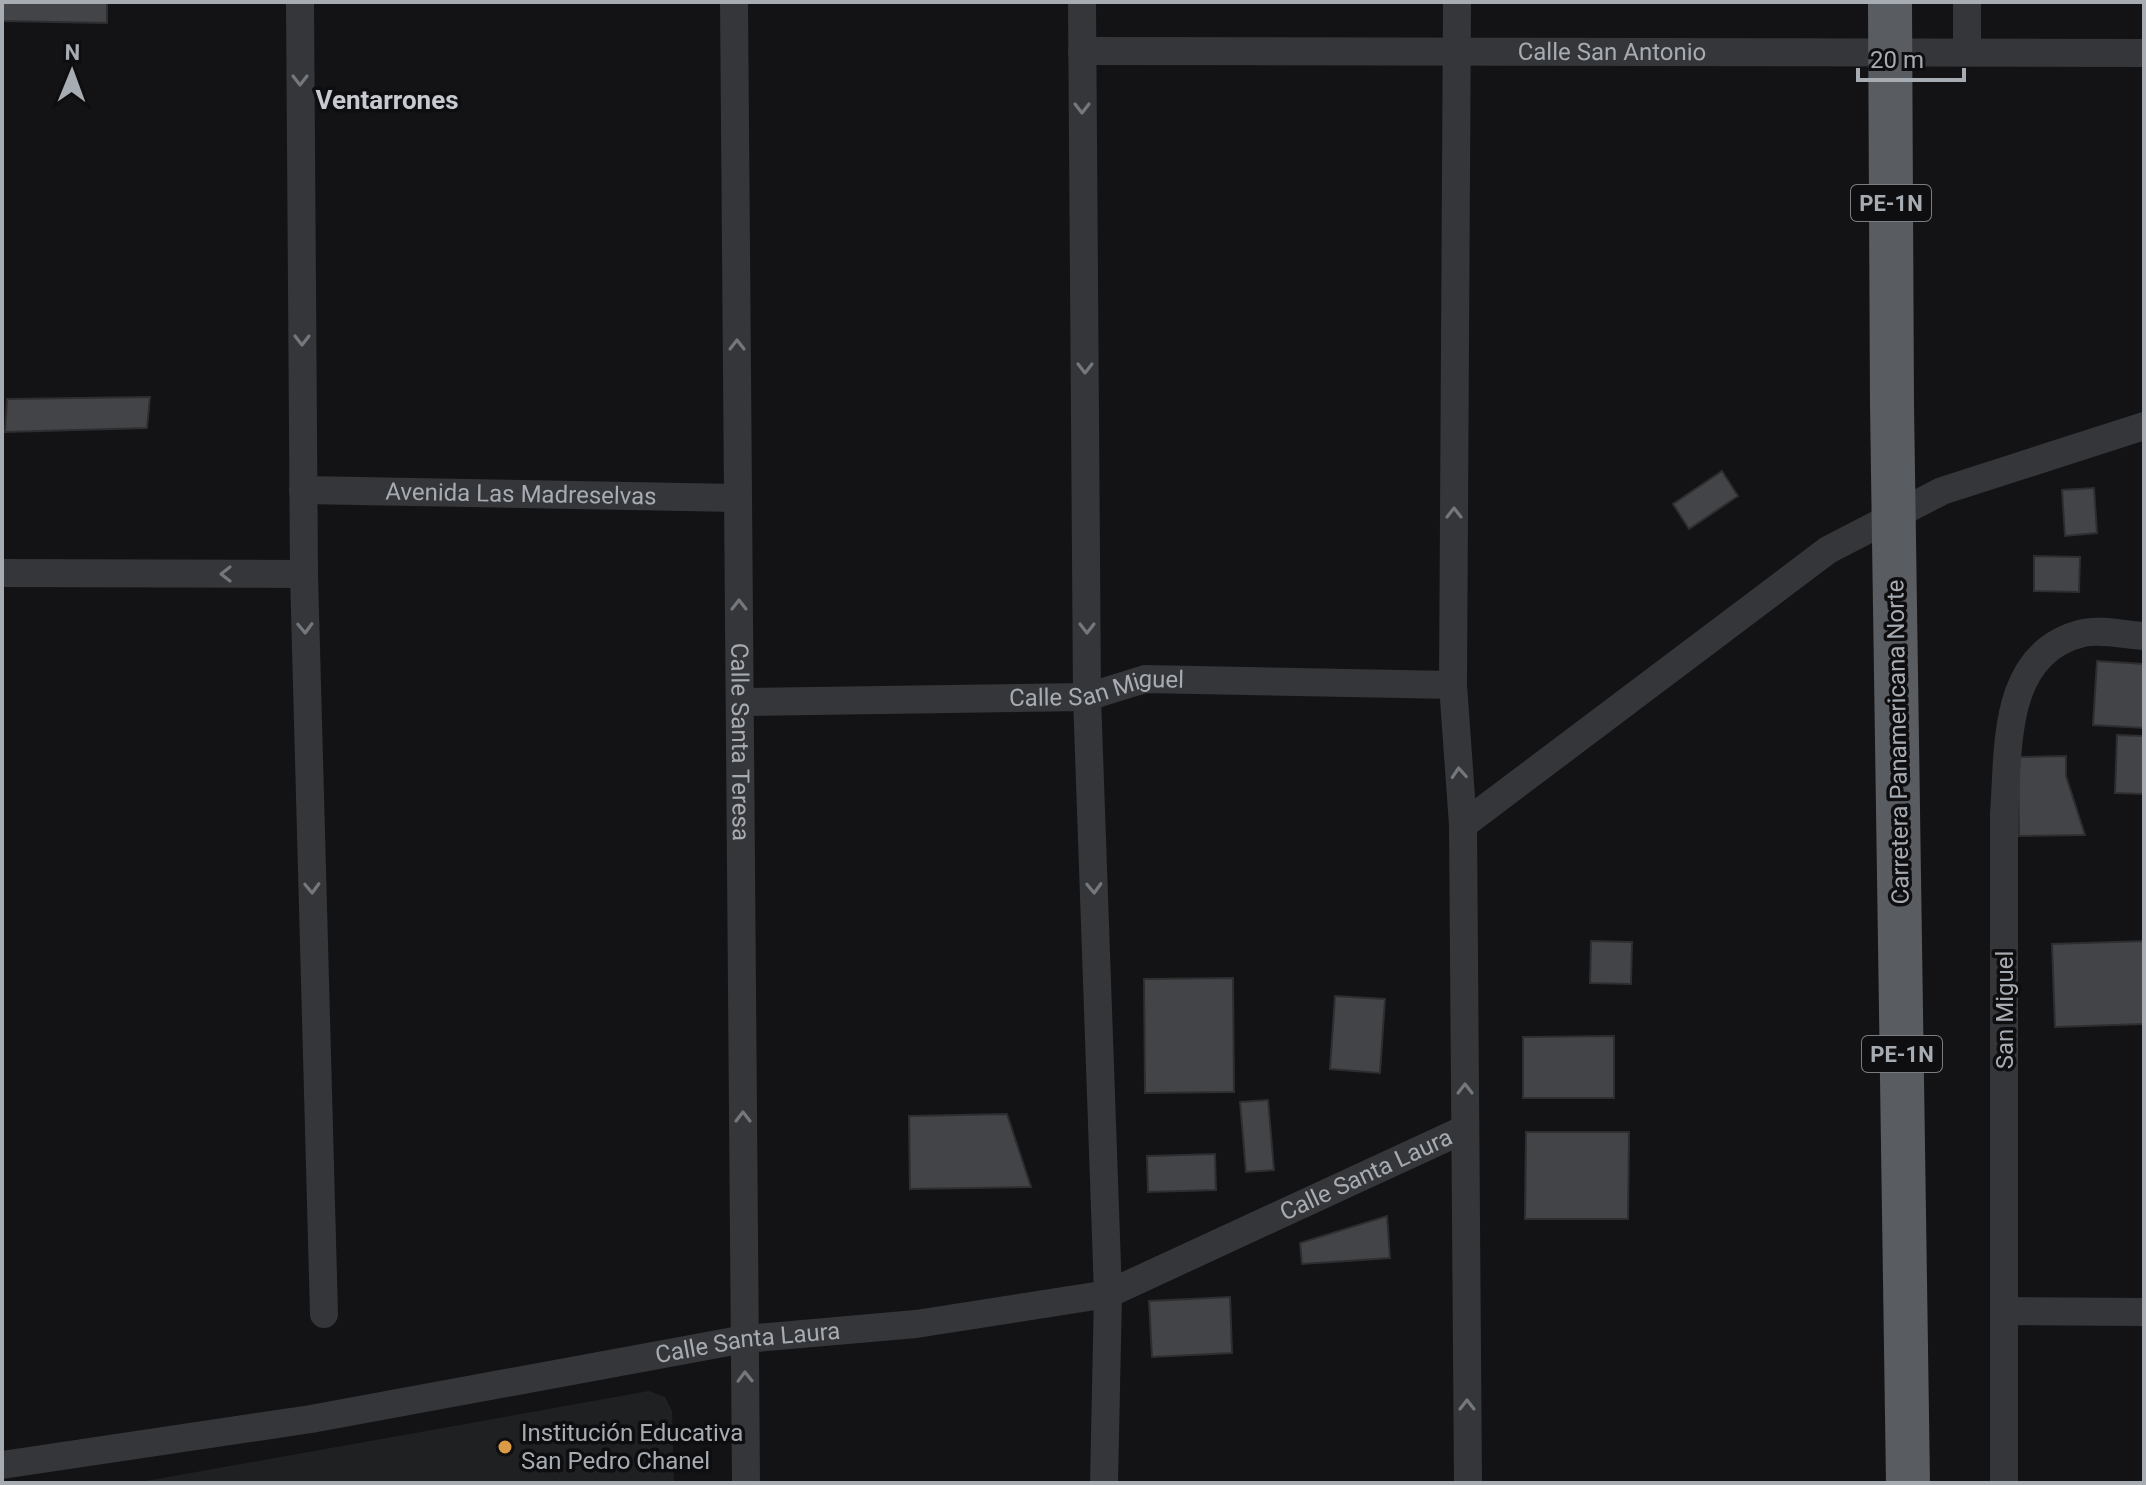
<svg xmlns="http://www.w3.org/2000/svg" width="2146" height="1485" font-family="Roboto,sans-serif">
<rect width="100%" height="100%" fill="#131315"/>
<path fill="#1f2022" d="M649,1391L665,1397L672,1411L674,1483H135Z"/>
<path fill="#424447" stroke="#2e2e30" stroke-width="2" d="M2,2H107V23L2,21Z
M150,397L147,428L5,432L7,399Z
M1722,471L1738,496L1689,529L1673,504Z
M2094,488L2097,533L2065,536L2062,490Z
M2034,556L2080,557L2079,592L2034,591Z
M2097,661L2144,664V728L2093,725Z
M2117,735L2144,736V794L2115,793Z
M2066,756V776L2085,835L2019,836L2018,757Z
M1591,941L1632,942L1631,984L1590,983Z
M2144,941V1024L2055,1027L2052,944Z
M1233,978L1234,1092L1145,1093L1144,979Z
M1335,996L1385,999L1380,1073L1330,1069Z
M1614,1036V1098H1523V1037Z
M1268,1100L1274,1170L1246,1172L1240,1102Z
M1007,1114L1031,1187L910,1189L909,1116Z
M1526,1132H1629L1628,1219H1525Z
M1215,1154L1216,1190L1148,1192L1147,1156Z
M1387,1216L1390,1258L1302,1264L1300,1243Z
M1230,1297L1232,1353L1152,1357L1149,1301Z"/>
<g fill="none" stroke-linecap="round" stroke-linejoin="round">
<g stroke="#353639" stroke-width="28">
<path d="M300,2L304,574L324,1314"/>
<path id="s1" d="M734,2L746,1483"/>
<path d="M1082,2L1087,697L1108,1294L1104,1483"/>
<path d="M1457,2L1453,685L1463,825L1468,1483"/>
<path d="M1967,2V52"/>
<path id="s2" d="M1082,51L2144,53"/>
<path id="s3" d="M303,490L738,498"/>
<path d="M2,573L304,574"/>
<path id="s4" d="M740,702L1087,697L1145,679L1453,685"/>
<path d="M1463,825L1828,550L1942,491L2144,426"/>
<path d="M2005,1311L2144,1312"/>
<path id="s5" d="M2,1465L311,1419L745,1339L916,1324L1108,1294L1465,1129"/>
<path d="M2004,1483V814C2009,748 2001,653 2083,633C2100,629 2126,635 2144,636"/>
</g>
<path stroke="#595c61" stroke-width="44" d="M1890,2L1892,405L1908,1483"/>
</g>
<defs><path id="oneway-chevron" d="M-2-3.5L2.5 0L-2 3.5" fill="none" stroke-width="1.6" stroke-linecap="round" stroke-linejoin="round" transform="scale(2)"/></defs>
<g stroke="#74777c">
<use href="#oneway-chevron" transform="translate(300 80) rotate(90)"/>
<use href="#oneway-chevron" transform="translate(1082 108) rotate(90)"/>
<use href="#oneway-chevron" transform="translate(302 340) rotate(90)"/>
<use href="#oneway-chevron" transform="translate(737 345) rotate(-90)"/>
<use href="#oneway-chevron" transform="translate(1085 368) rotate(90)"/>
<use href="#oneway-chevron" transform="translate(1454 513) rotate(-90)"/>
<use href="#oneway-chevron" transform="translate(226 574) rotate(-180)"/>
<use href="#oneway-chevron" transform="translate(739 605) rotate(-90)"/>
<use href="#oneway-chevron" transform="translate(305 628) rotate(88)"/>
<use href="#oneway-chevron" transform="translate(1087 628) rotate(90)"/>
<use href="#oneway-chevron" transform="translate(1459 773) rotate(-94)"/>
<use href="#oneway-chevron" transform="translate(312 888) rotate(88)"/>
<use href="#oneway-chevron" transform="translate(1094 888) rotate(88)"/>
<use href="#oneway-chevron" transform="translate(1465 1089) rotate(-90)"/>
<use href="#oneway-chevron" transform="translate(743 1117) rotate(-90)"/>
<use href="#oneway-chevron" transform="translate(745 1377) rotate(-91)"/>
<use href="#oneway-chevron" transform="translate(1467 1405) rotate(-90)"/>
</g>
<circle fill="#db9a45" stroke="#0e0e10" stroke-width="3" cx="505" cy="1447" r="8"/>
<g text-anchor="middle" stroke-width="7" stroke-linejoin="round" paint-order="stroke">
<g fill="#0e0e10" stroke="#797d82" stroke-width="2">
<rect x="1851" y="185" width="80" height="36" rx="6"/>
<rect x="1862" y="1036" width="80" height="36" rx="6"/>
</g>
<g font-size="22" font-weight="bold" fill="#a7acb3">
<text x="1891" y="211">PE-1N</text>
<text x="1902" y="1062">PE-1N</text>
</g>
<g font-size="24" fill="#a7acb3" stroke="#0e0e10">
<text dy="8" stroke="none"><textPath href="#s2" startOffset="530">Calle San Antonio</textPath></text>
<text dy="8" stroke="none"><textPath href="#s3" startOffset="218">Avenida Las Madreselvas</textPath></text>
<text dy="8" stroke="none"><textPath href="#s4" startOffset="358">Calle San Miguel</textPath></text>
<text dy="8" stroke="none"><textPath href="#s1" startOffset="740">Calle Santa Teresa</textPath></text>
<text transform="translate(1898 742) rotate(-91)" y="8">Carretera Panamericana Norte</text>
<text transform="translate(2005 1010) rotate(-90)" y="8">San Miguel</text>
<text dy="8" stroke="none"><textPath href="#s5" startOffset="1404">Calle Santa Laura</textPath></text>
<text dy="8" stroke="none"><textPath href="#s5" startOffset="756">Calle Santa Laura</textPath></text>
</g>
<g font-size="24" fill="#a7acb3" stroke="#0e0e10" text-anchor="start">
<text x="521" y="1441">Institución Educativa<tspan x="521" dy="28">San Pedro Chanel</tspan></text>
</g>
<g font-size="26" font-weight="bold" fill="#c7cad0" stroke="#0e0e10">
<text x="387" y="109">Ventarrones</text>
</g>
</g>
<rect width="2146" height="1485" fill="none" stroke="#a7acb3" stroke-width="8"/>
<g transform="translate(72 72) rotate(1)" stroke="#0e0e10" stroke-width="6" paint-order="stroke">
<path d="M0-6L14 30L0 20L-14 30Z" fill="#a7acb3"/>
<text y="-12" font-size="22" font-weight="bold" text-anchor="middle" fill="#a7acb3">N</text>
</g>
<path d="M1858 68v12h106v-12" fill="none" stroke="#a7acb3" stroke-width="4"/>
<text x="1870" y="68" font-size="24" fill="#a7acb3" stroke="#0e0e10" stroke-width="6" paint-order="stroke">20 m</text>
</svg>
